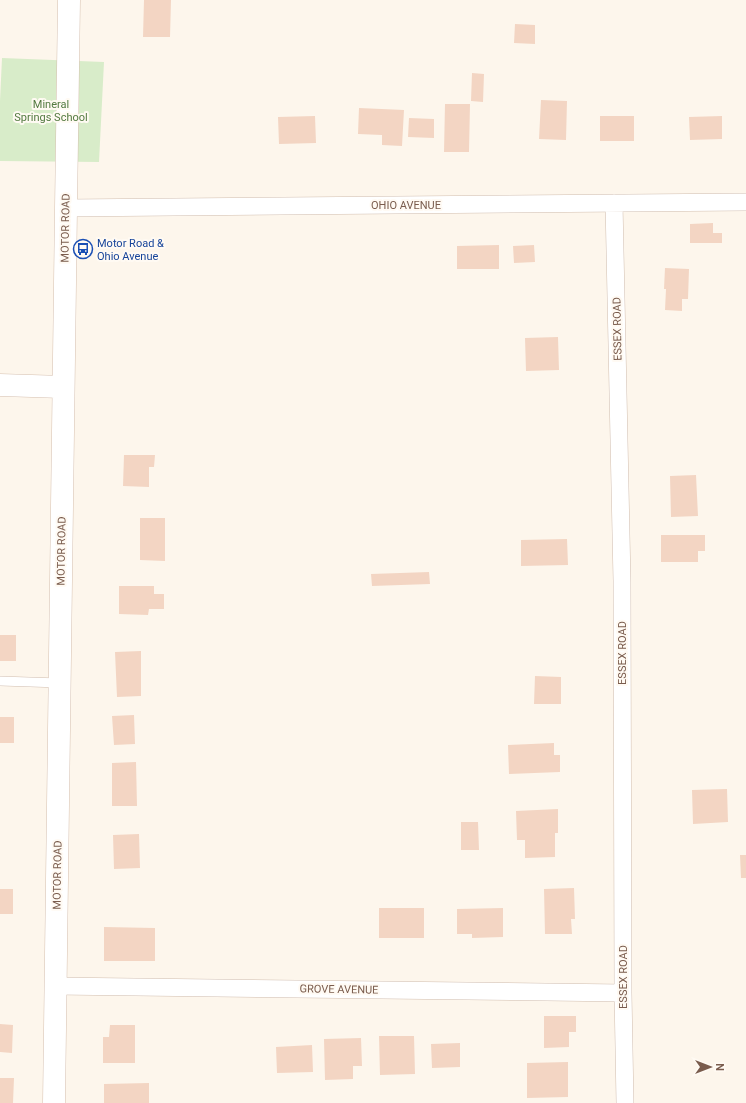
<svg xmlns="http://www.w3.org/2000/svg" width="746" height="1103" font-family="Roboto,sans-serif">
<rect width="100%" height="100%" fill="#fdf6ec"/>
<path fill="#d8ecc9" d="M2,58L104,62L99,162L0,161V101Z"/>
<path fill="#f3d5c3" d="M144,0H171L170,37H143Z
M515,24L535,25V44L514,43Z
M472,73L484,74L483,102L471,101Z
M541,100L567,101L566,140L539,139Z
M445,104H470L469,152H444Z
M359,108L404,110L402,146L382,145V135L358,134Z
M315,116L316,143L279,144L278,117Z
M600,116H634V141H600Z
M722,116V139L690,140L689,117Z
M409,118L434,119V138L408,137Z
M713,223V233H722V243H690V224Z
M499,245V269H457V246Z
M534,245L535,262L514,263L513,246Z
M665,268L689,269L688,299H682V311L665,310L666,289H664Z
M558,337L559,370L526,371L525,338Z
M124,455H155L154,467H149V487L123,486Z
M696,475L698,516L671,517L670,476Z
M140,518H165V561L140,560Z
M661,535H705V551H698V562H661Z
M567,539L568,565L521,566V540Z
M429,572L430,584L372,586L371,574Z
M119,586H154V594H164V609H149L148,615L119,614Z
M0,635H16V661H0Z
M141,651V696L117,697L115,652Z
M535,676L561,677V704H534Z
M134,715L135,744L114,745L112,716Z
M0,717H14V743H0Z
M554,743V755H560V772L509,774L508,745Z
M136,762L137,806H112V763Z
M727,789L728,822L693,824L692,790Z
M558,809V833H555V857L525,858V840H517L516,811Z
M461,822H478L479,850H461Z
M139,834L140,868L114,869L113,835Z
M740,855H746V878H741Z
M574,888L575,919H571L572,934H545L544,889Z
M0,889H13V914H0Z
M379,908H424V938H379Z
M503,908V937L472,938V934H457V909Z
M104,927L155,928V961H104Z
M544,1016H576V1032H569V1047L544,1048Z
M0,1024L13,1025L12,1053L0,1052Z
M110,1025H135V1063H103V1037H109Z
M379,1036H414L415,1074L380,1075Z
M361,1038L362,1066H353V1079L325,1080L324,1039Z
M460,1043V1067L432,1068L431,1044Z
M312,1045L313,1072L277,1073L276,1047Z
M568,1062V1097L527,1098V1063Z
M0,1078H14L13,1103H0Z
M149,1083V1103H104V1084Z"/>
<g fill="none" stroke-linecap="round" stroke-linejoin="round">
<defs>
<path id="lane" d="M0,681L60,683"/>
<path id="street" d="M614,203L622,581L623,993L625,1103
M66,208L746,202
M55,986L623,993"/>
<path id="secondary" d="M0,385L63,387
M54,1103L66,208L69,0"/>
</defs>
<use href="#lane" stroke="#d1beb0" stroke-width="10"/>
<use href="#street" stroke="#d1beb0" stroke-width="18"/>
<use href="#secondary" stroke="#d6c0b0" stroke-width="23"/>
<use href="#lane" stroke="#fff" stroke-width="9"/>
<use href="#street" stroke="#fff" stroke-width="17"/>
<use href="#secondary" stroke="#fff" stroke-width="22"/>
</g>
<defs>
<symbol id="bus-ring" viewBox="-11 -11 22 22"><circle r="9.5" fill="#fffaf3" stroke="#1a4fb4" stroke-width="1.5"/><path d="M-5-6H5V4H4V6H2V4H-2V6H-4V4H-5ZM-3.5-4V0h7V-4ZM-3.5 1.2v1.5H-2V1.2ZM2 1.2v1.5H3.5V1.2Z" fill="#1a4fb4"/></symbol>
</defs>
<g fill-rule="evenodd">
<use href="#bus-ring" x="72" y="238" width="22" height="22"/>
</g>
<g text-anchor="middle" stroke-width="4" stroke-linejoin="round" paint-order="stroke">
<g font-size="11" fill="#537a41" stroke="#fffaf3">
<text x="51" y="108">Mineral<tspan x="51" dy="13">Springs School</tspan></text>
</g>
<g font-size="11" fill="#7a5c4d" stroke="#fffaf3">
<text x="406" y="209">OHIO AVENUE</text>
<text transform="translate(65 228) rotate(-89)" y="4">MOTOR ROAD</text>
<text transform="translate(617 329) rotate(-91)" y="4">ESSEX ROAD</text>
<text transform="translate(61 551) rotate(-89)" y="4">MOTOR ROAD</text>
<text transform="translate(622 653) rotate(-90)" y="4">ESSEX ROAD</text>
<text transform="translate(57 875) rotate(-89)" y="4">MOTOR ROAD</text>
<text transform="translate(623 977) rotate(-90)" y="4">ESSEX ROAD</text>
<text transform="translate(339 989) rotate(1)" y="4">GROVE AVENUE</text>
</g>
<g font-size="11" fill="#164399" stroke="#fffaf3" text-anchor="start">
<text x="97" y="247">Motor Road &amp;<tspan x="97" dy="13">Ohio Avenue</tspan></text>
</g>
</g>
<g transform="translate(710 1067) rotate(90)" stroke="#fffaf3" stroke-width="3" paint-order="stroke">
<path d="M0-3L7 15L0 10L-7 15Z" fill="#7a5c4d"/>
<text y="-6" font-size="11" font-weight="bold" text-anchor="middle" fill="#7a5c4d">N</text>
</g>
</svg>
